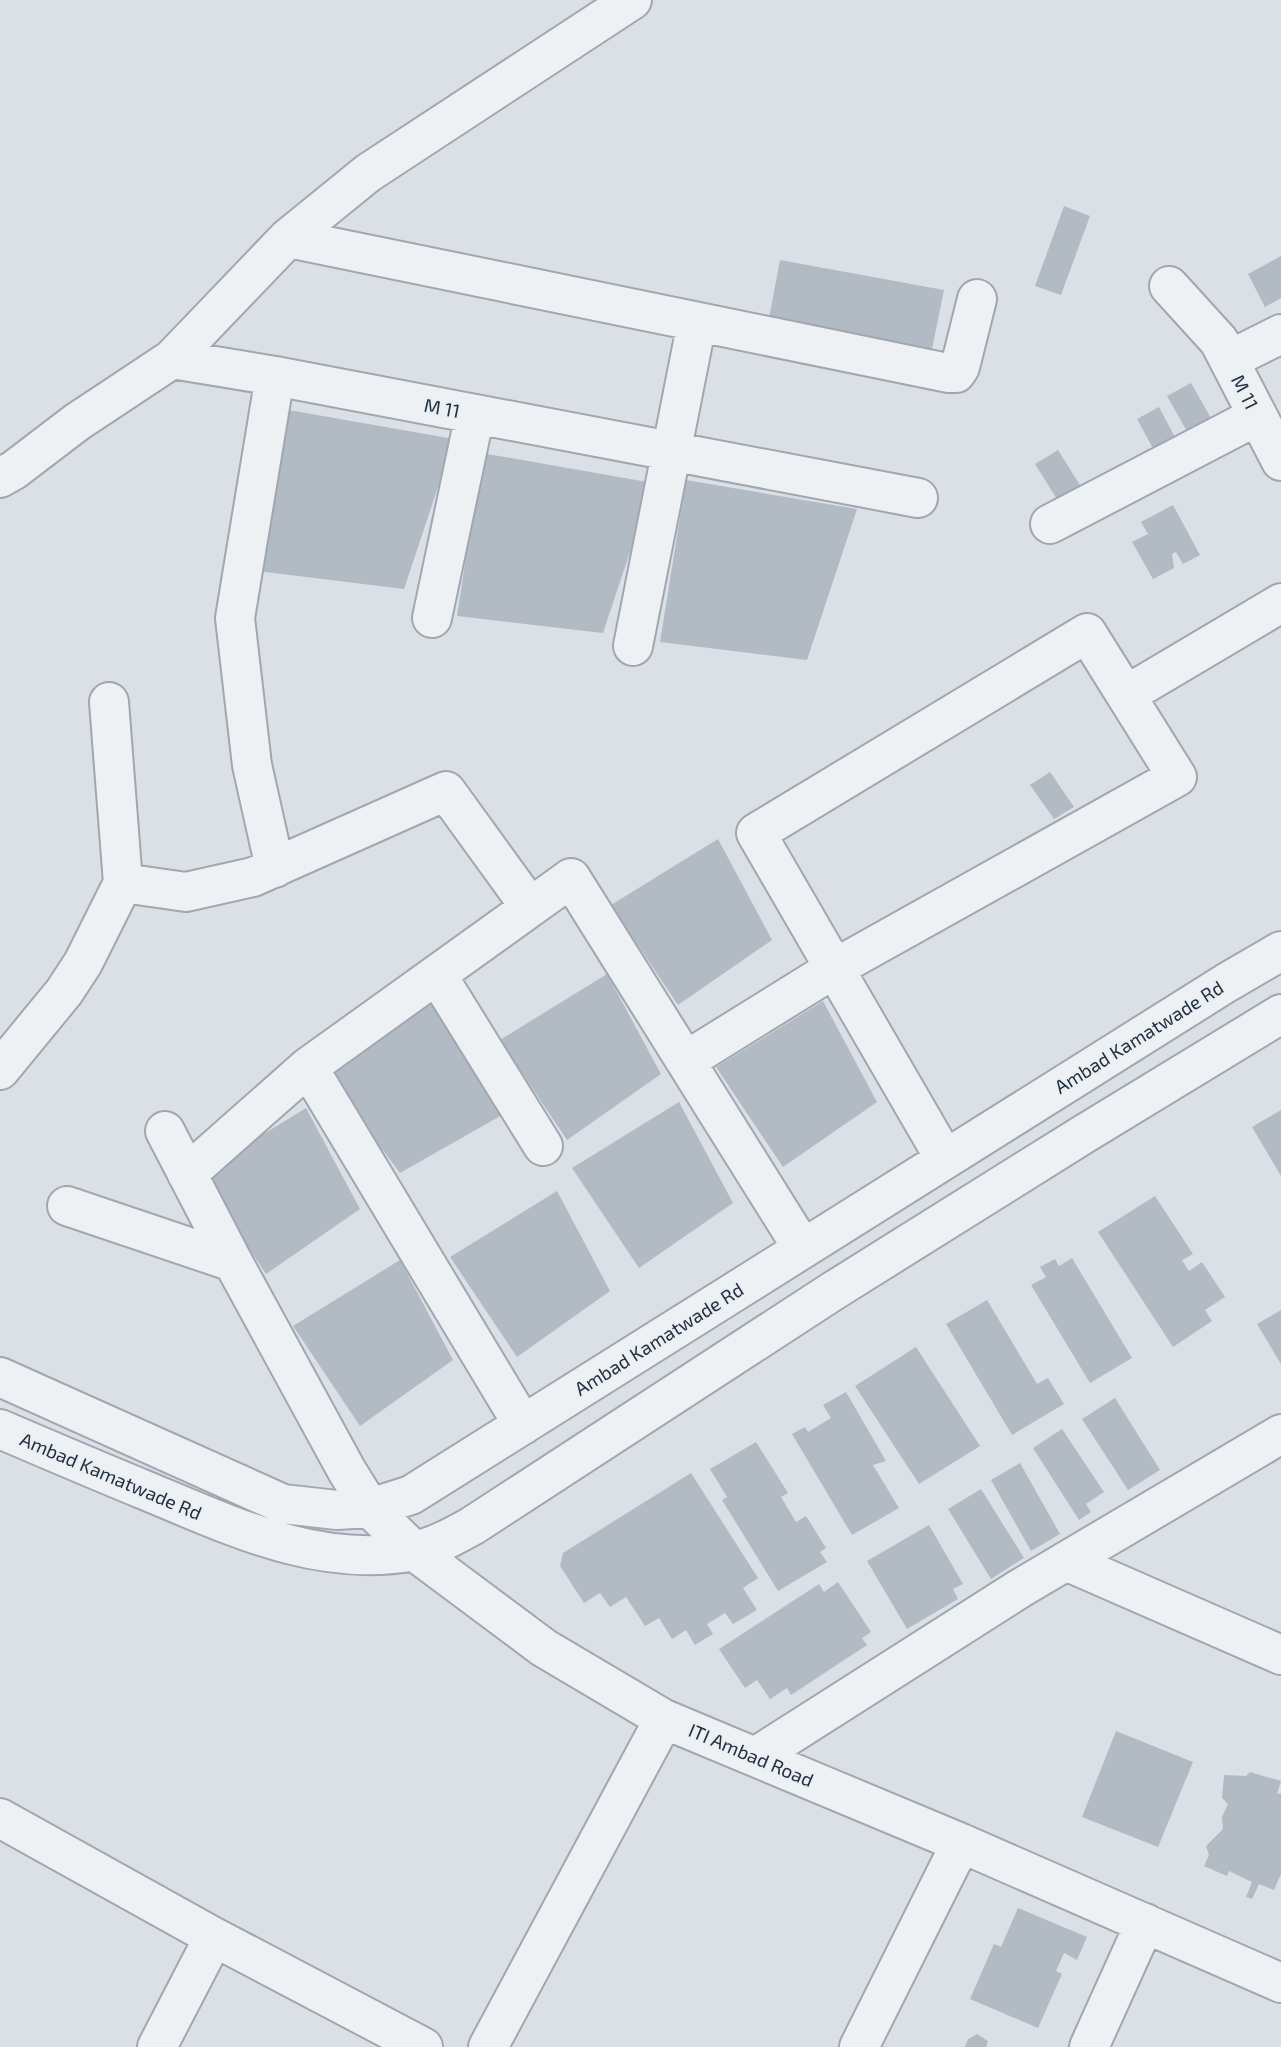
<svg xmlns="http://www.w3.org/2000/svg" width="1281" height="2047" font-family="'Exo 2',sans-serif">
<rect width="100%" height="100%" fill="#dbe0e6"/>
<path fill="#b2bac3" d="M1064,206L1090,216L1061,295L1035,286Z
M1281,256V298L1265,307L1248,274Z
M780,260L944,290L932,349L769,318Z
M1191,383L1212,420L1188,433L1167,396Z
M1159,407L1177,441L1155,452L1137,419Z
M283,409L454,439L404,589L257,571Z
M1058,450L1083,490L1060,504L1035,464Z
M482,453L653,483L603,633L457,616Z
M686,480L857,509L807,660L660,642Z
M1173,505L1200,555L1183,564L1176,552L1172,554L1174,568L1153,579L1132,542L1148,534L1141,522Z
M1050,772L1074,807L1054,819L1030,785Z
M718,839L772,940L678,1005L611,905Z
M607,974L661,1074L567,1140L500,1040Z
M433,993L502,1115L400,1173L325,1073Z
M823,1001L877,1102L783,1167L716,1067Z
M679,1102L733,1203L639,1268L572,1168Z
M306,1108L360,1209L266,1274L199,1174Z
M1281,1110V1176L1252,1127Z
M557,1191L610,1291L517,1357L450,1257Z
M1155,1196L1193,1254L1182,1260L1189,1271L1202,1262L1225,1297L1205,1310L1212,1321L1173,1347L1098,1232Z
M1072,1258L1132,1358L1090,1383L1031,1285L1046,1277L1040,1267L1055,1259L1059,1266Z
M400,1260L453,1360L360,1426L293,1326Z
M987,1300L1037,1384L1048,1378L1064,1404L1012,1435L946,1324Z
M1281,1310V1364L1257,1324Z
M916,1347L980,1446L919,1484L855,1386Z
M846,1392L886,1461L873,1465L899,1508L852,1535L792,1434L805,1427L808,1432L831,1418L823,1405Z
M1115,1398L1160,1470L1128,1490L1082,1419Z
M1062,1429L1104,1492L1086,1504L1091,1512L1079,1520L1033,1448Z
M756,1442L788,1493L781,1497L796,1522L806,1516L826,1548L820,1552L827,1562L778,1591L722,1500L727,1497L710,1469Z
M1020,1463L1060,1534L1031,1551L991,1480Z
M691,1473L758,1578L743,1588L757,1610L733,1624L725,1613L707,1624L713,1634L695,1645L686,1630L672,1639L659,1618L645,1626L626,1597L610,1607L600,1593L584,1603L560,1566L563,1553Z
M981,1489L1024,1558L991,1579L948,1509Z
M929,1525L963,1584L953,1589L958,1599L907,1629L867,1561Z
M838,1582L871,1632L862,1638L867,1645L791,1695L787,1688L770,1699L757,1680L745,1688L719,1649L819,1584L824,1592Z
M1116,1731L1193,1762L1158,1847L1082,1817Z
M1250,1772L1281,1781L1277,1794L1281,1793V1874L1274,1890L1259,1884L1252,1899L1246,1897L1252,1882L1229,1871L1227,1876L1204,1866L1209,1855L1206,1846L1223,1829L1222,1817L1228,1804L1222,1798L1224,1775L1246,1776Z
M1018,1908L1087,1937L1077,1960L1064,1953L1056,1971L1062,1974L1038,2028L970,1999L994,1944L1001,1947Z
M977,2034L988,2041L986,2047H965L968,2039Z"/>
<g fill="none" stroke-linecap="round" stroke-linejoin="round">
<defs>
<path id="minor" d="M288,238L948,373H956L960,367L977,299
M1169,286L1219,341L1281,461
M172,359L288,238L368,173L632,0
M1229,360L1281,334
M0,478L14,470L77,422L172,359L275,376L918,498
M1050,524L1257,416
M432,618L475,414
M633,646L697,322
M1126,695L1281,603
M109,702L123,883L186,892L253,877L446,791L530,907
M275,868L252,765L235,618L275,376
M437,975L543,1146
M687,1060L835,968L1177,777L1087,633L756,833L945,1159
M0,1070L64,992L83,963L123,883
M165,1131L233,1262L347,1471L370,1508L414,1551L544,1648L664,1719L961,1843L859,2047
M187,1174L308,1067
M67,1206L233,1262
M0,1377L283,1504L337,1510L370,1508L411,1495L1226,983L1281,951
M523,1425L308,1067L571,878L803,1249
M0,1429C49,1450 98,1471 147,1491C231,1526 320,1569 414,1551C434,1547 454,1536 472,1526L833,1291L1084,1134L1281,1014
M1066,1561L1281,1655
M755,1757L1019,1589L1281,1434
M0,1818L214,1937L423,2047
M961,1843L1281,1983
M157,2047L214,1937
M488,2047L664,1719
M1089,2047L1145,1923"/>
</defs>
<use href="#minor" stroke="#a0a7b0" stroke-width="42"/>
<use href="#minor" stroke="#eef1f4" stroke-width="38"/>
</g>
<g text-anchor="middle" stroke-width="5" stroke-linejoin="round" paint-order="stroke">
<g font-size="19" fill="#242f3d" stroke="#eaeff4">
<text transform="translate(1245 392) rotate(63)" y="7">M 11</text>
<text transform="translate(442 408) rotate(11)" y="7">M 11</text>
<text transform="translate(1139 1037) rotate(-32)" y="7">Ambad Kamatwade Rd</text>
<text transform="translate(659 1339) rotate(-32)" y="7">Ambad Kamatwade Rd</text>
<text transform="translate(111 1476) rotate(23)" y="7">Ambad Kamatwade Rd</text>
<text transform="translate(751 1755) rotate(23)" y="7">ITI Ambad Road</text>
</g>
</g>
</svg>
